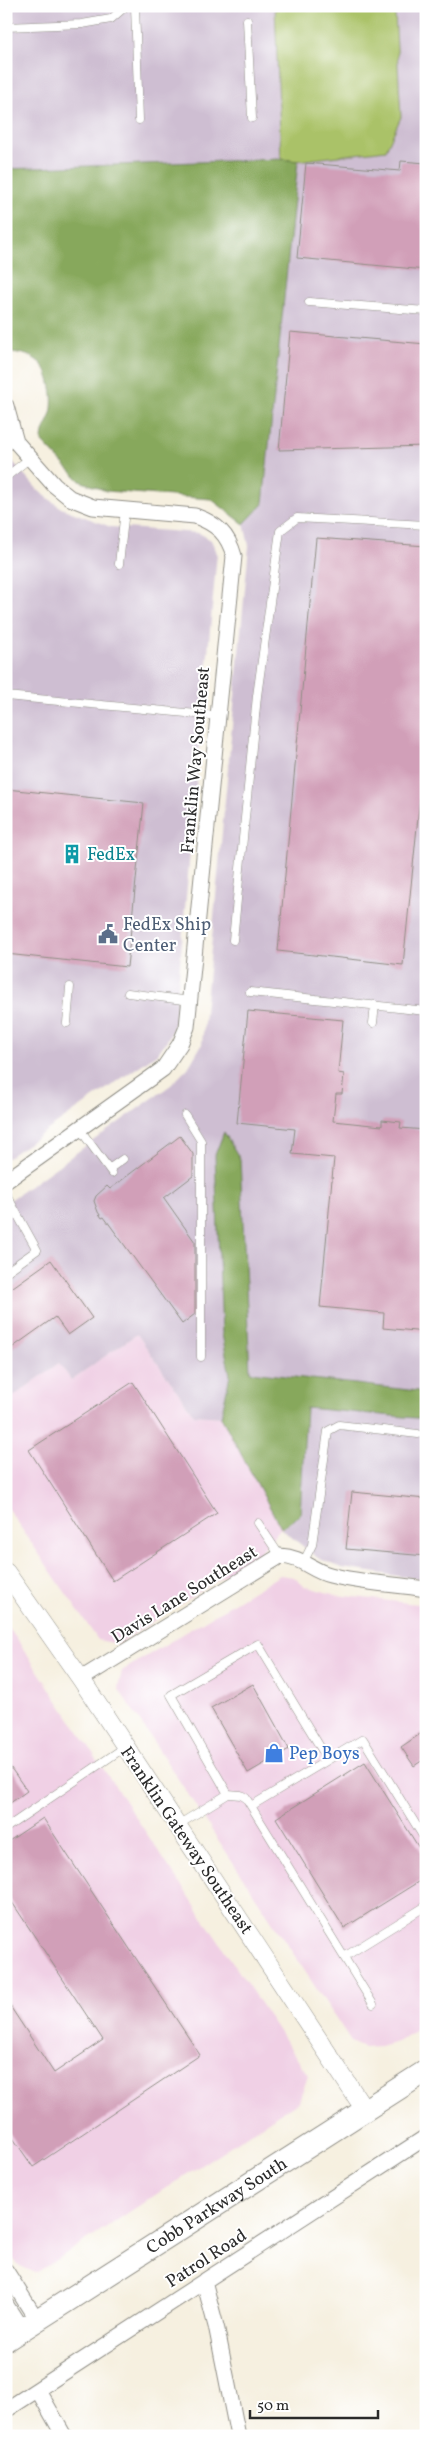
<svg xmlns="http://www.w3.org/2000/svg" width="432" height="2442" font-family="Vollkorn,serif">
<rect width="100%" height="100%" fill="#fff"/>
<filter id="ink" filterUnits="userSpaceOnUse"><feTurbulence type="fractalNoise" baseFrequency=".02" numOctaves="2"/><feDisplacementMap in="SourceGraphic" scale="10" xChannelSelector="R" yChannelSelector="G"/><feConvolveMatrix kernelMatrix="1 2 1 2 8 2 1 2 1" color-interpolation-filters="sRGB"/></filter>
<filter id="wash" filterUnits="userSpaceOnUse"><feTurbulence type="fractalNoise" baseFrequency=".0096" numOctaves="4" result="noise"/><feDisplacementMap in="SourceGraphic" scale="20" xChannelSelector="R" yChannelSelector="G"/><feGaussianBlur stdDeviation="1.12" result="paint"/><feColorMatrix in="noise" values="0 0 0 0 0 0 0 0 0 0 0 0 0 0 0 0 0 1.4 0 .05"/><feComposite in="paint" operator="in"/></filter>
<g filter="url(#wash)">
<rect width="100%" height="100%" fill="#f6f0e0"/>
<path fill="#f0d0e5" d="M137,1334L194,1415L221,1417L281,1528L258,1554L118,1644L98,1640L6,1506V1402L59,1363L71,1380Z
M280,1575L294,1577L304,1586L336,1595L426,1605V2024L397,2042L380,2047L364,2048L351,2041L118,1688L122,1671Z
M6,1623L308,2075L299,2101L36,2273L18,2265L6,2248Z"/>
<path fill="#cebed2" d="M6,6H426V1392L249,1372L240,1159L222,1334L230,1375L221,1417L194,1415L137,1334L71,1380L59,1363L6,1402V1203L171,1085L188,1068L202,1044L249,546L244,524L263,504L298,161L386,150L275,7L281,159L6,169V39H12L14,17H6Z
M6,454L39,491L61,508L111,527L199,533L211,540L217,553L175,1019L170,1036L158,1053L6,1159Z
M306,1407L426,1419V1580L342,1568L318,1558L281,1529L300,1515Z"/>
<path fill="#aac267" stroke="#6a7649" d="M275,7L395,14L401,117L386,150L298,161L281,159Z"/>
<path fill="#87a85c" stroke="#596a44" d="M281,159L298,161L263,504L244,524L211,499L106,491L80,481L42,442C42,427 47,426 51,413C55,400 50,370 39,362C30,354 17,352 6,352V169Z
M224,1132L240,1159L250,1372L426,1392V1419L306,1408L300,1515L281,1528L221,1417L230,1375L222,1334L215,1155Z"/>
<g id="blocks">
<path fill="#d19fb8" d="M401,161L426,163V270L297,258L306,163L400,171Z
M290,332L426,344V446L279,450Z
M316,538L426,546V738L403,965L278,951Z
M6,789L144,803L127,967L6,954Z
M248,1011L343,1020L338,1073L344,1074L342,1094H336L333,1121L382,1126V1120L401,1122L400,1128L426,1130V1332L383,1328L384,1313L320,1307L334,1158L292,1154L295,1129L237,1123Z
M180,1136L193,1154V1176L164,1198L195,1242V1314L182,1324L104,1217L102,1218L98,1212L94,1201L96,1196L107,1186L110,1189Z
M51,1260L92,1318L68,1335L55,1317L6,1352V1292Z
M133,1382L217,1513L113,1581L29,1450Z
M352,1492L426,1499V1556L346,1549Z
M253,1684L289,1749L248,1773L211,1708Z
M426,1730V1758L414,1766L401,1747Z
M6,1761L27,1791L6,1806Z
M365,1762L426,1859V1877L344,1928L276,1818Z
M43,1818L200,2055L33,2167L6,2128V2000L54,2073L103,2040L6,1893V1843Z"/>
</g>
</g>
<g filter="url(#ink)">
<use href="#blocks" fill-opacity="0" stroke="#908e86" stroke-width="1"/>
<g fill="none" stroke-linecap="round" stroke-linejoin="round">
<defs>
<path id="service" d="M135,6L139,120
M247,20L252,118
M6,27L82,24L111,19L126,6
M309,302L426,311
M6,477L30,458
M119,564L125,510
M6,696L218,716
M233,940L257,696L280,531L297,518L426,525
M250,992L426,1011
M128,993L191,1001
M67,1023L70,987
M373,1023L375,1005
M185,1115L201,1141V1357
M79,1128L112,1173
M109,1169L123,1159
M6,1194L37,1250L6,1272
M258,1523L280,1556
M304,1561L312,1545L328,1431L339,1425L418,1434
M228,1794L171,1695L258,1644L328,1760
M251,1806L363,1739L426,1841
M178,1825L228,1794L241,1795L246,1798L373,2004
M6,1828L125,1747
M344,1957L426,1906"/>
<path id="minor" d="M6,406L16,442L54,485L70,498L93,507L195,516C217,524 228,534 234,556L187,1027L180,1044L163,1069L6,1181
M81,1679L280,1556C303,1557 310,1570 330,1575C360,1583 394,1584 426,1589
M6,2271L37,2320
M204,2281L217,2330L238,2436
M6,2305L22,2330
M38,2390L64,2436
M6,2410L426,2137"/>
<path id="tertiary" d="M6,1572L81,1679L365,2110"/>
<g id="primary">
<path id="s1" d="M6,2340L426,2071"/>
</g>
</defs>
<use href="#service" stroke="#908e86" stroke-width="9"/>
<use href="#minor" stroke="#908e86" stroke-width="17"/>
<use href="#tertiary" stroke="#908e86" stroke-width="19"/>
<use href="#primary" stroke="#908e86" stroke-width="24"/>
<use href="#service" stroke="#fff" stroke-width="8"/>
<use href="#minor" stroke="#fff" stroke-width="15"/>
<use href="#tertiary" stroke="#fff" stroke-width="18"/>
<use href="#primary" stroke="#fff" stroke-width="22"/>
</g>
</g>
<defs>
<symbol id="building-bare" viewBox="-9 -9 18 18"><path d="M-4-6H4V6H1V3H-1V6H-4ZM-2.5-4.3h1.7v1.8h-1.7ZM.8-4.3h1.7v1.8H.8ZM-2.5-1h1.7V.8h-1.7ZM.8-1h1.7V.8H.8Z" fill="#0f9aa8" stroke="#fff" stroke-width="2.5" paint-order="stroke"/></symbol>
<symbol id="civic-bare" viewBox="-9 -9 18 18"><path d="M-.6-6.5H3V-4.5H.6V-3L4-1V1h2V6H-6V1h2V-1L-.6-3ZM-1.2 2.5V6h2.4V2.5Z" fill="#5c6f8a" stroke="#fff" stroke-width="2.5" paint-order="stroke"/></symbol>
<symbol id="shop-bare" viewBox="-9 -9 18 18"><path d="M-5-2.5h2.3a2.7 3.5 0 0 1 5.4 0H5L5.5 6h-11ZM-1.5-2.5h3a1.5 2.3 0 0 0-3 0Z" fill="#3f7fe0" stroke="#fff" stroke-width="2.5" paint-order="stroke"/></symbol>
</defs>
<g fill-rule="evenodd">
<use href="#building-bare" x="58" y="840" width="28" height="28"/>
<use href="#civic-bare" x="94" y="920" width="28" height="28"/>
<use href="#shop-bare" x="260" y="1739" width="28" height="28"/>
</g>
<g text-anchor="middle" stroke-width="4" stroke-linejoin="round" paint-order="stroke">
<g font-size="18" fill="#2b2b2b" stroke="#fff">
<text transform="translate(195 760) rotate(-85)" y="6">Franklin Way Southeast</text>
<text transform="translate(184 1594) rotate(-32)" y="6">Davis Lane Southeast</text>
<text transform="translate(187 1840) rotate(56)" y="6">Franklin Gateway Southeast</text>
<text dy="6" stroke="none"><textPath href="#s1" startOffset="250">Cobb Parkway South</textPath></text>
<text transform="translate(206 2258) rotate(-33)" y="6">Patrol Road</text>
</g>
<g font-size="18" fill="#0d838f" stroke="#fff" text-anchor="start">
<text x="87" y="860">FedEx</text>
</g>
<g font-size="18" fill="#4e5e75" stroke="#fff" text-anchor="start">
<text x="123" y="930">FedEx Ship<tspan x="123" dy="21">Center</tspan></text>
</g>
<g font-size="18" fill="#366cbe" stroke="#fff" text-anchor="start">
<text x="289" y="1759">Pep Boys</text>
</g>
</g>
<rect width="432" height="2442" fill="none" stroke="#fff" stroke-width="25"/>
<path d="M250 2410v8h128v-8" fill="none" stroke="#2b2b2b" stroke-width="2.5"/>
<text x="257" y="2410" font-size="15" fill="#2b2b2b" stroke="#ffffff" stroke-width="4" paint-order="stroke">50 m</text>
</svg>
